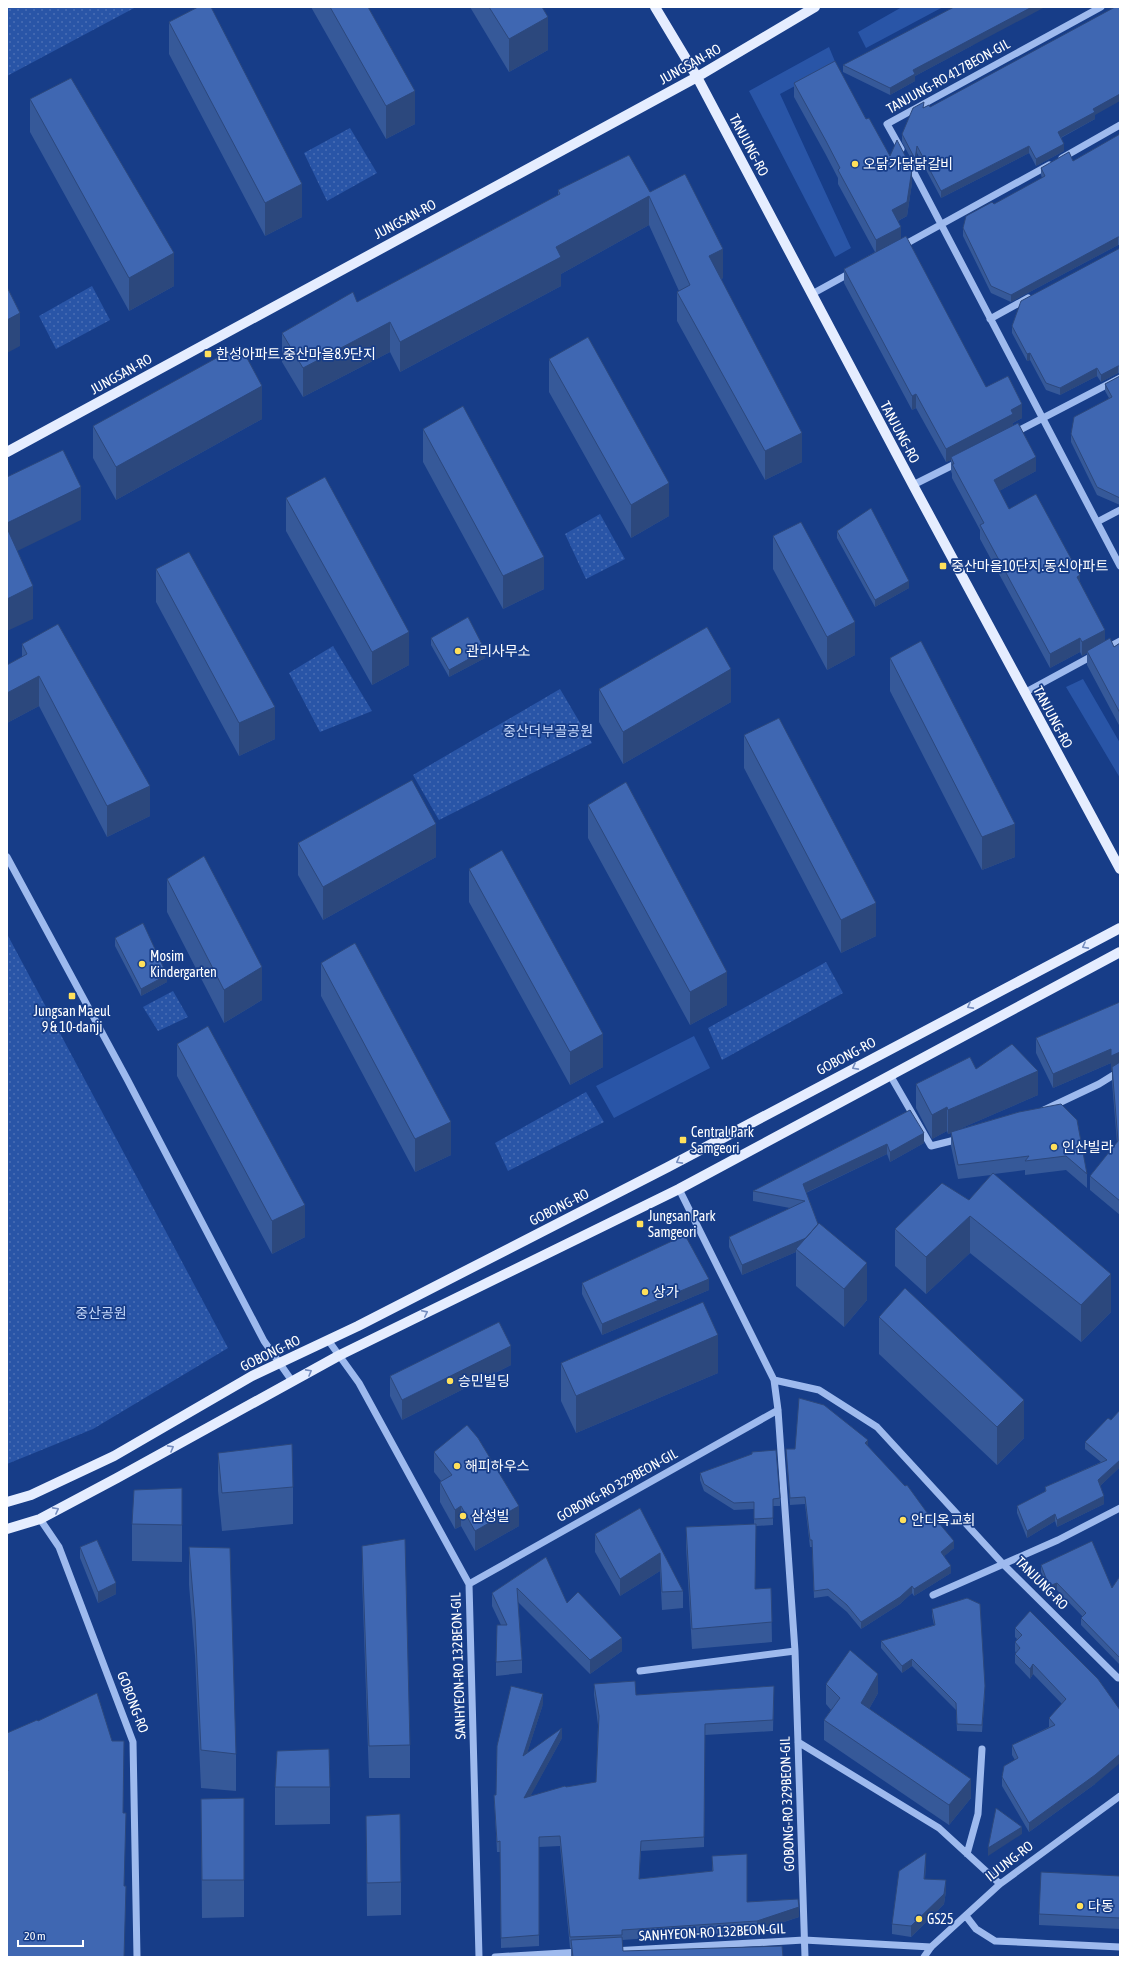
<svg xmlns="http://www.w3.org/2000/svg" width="1127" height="1964" font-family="'Asap Condensed','Noto Sans KR',sans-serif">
<defs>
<pattern id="park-dots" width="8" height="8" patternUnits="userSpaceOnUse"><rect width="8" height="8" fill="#2955a7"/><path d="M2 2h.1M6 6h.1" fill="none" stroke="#496eb4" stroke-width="1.8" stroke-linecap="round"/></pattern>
</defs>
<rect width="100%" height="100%" fill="#173d88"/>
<path fill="#2955a7" d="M902,7H943L866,48L858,32Z
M829,47L836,64L780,94L851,248L835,257L749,91Z
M1083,679L1120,743V778L1066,687Z
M694,1036L710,1068L614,1118L596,1086Z"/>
<path fill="url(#park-dots)" d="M7,7H136L7,76Z
M350,128L377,173L327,201L304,153Z
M92,286L110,320L56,349L39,316Z
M600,514L625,559L586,579L565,534Z
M333,646L372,711L320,732L289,673Z
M560,689L592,743L439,820L413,775Z
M7,934L228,1348L93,1429L7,1464Z
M826,962L843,993L722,1060L708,1028Z
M173,991L188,1017L158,1031L143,1007Z
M586,1092L604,1122L508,1171L495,1143Z"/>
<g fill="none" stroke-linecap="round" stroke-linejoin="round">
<path stroke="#9ebaee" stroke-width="7" d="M901,149L887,124L1101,7
M1062,158L1120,125
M909,163L1120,566
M902,246L1049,165
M812,294L852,272
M990,319L1028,298
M1014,433L1120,378
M913,485L959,462
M1097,522L1120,510
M1105,649L1120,641
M1024,693L1094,655
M7,857L127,1079L264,1341L292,1381
M890,1075L931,1146L959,1139
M1044,1110L1099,1084L1120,1071
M679,1189L774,1380L778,1410L795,1651L805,1957
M328,1340L359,1383L469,1584L479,1957
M774,1380L819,1390L877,1427L1003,1564L1118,1678H1120
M40,1519L59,1547L133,1742L137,1957
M469,1584L778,1410
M933,1595L1058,1540L1120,1508
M640,1671L795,1651
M798,1742L939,1828L1000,1884
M967,1854L978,1814L982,1749
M966,1916L976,1929L995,1941L1120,1947
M613,1951L804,1940L931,1947
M495,1957L581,1952
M924,1957L931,1947L1000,1884L1120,1796"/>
<path stroke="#e5edff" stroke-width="10" d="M655,7L697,77L913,485L1120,869
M7,452L697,77L815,7
M7,1502L31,1495L114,1456L252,1376L358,1326L668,1167L1120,928
M7,1529L40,1519L117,1478L340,1355L679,1189L1120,952"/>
</g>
<path fill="#365999" d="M311,7H368L415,124L386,139Z
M470,7H542L548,50L509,72Z
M169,22L302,217L265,236L169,54Z
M973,45L915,76V81L890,95L843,72V65Z
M794,83L866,119L890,156L912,183L907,216L898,221L901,239L986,387L1022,418L1013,423V425L1036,471L999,491L1009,509L1080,582L1105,641L1114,647L1120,643V727L1087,665V653L1082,656L1080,652L1050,668L980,539V530L952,478V474L951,471V460L946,462L916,408L912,410L844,283V269L875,252L838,184V178L826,155L794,97Z
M30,99L174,286L129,311L30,132Z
M924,107H930L1095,115V119L1061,138L1064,151L1036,166L1029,153L941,198L917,153L915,166L902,142V134Z
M1120,134V245H1118L1011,302L991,293L963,236V228L994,204L1042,178L1041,175V168L1073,161Z
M558,190L650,192L723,278L721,279L802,462L765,480L677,321V292L679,291L649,225L561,274V286L400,372L390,352L303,397L282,362V333L357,302L558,195Z
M1120,248V374L1118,373L1101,382L1097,376L1060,395L1046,390L1030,360L1027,361L1012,333V326Z
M549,359L669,516L631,538L549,392Z
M1120,376V505L1097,495L1071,442V434L1109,398L1105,391V384Z
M262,419L116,500L93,458V426Z
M423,429L544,589L503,609L423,462Z
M286,498L409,665L372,685L286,531Z
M837,531L909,588L875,607L837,538Z
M773,536L855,655L827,670L773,569Z
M156,569L275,739L239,756L156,602Z
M431,638L485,658L449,677L431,645Z
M22,644L150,816L107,837L39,706L7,723V665L22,657Z
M890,658L1015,857L982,870L890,691Z
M599,689L731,702L623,764L599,722Z
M744,735L876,936L841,953L744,768Z
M588,805L727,1005L690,1025L588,838Z
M298,843L436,857L323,920L298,875Z
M469,869L603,1067L570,1085L469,902Z
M167,879L262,1000L224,1023L167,912Z
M115,938L167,982L141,996L115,946Z
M321,963L451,1155L415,1172L321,996Z
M1120,1002V1215L1090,1190V1176L1117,1143L1112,1082V1070L1111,1071V1063L1053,1088L1036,1053V1038Z
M177,1044L305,1237L272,1254L177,1076Z
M976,1069L1038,1095L957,1130L1019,1112L1087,1174V1188L1066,1170L1025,1175V1170L994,1174L1111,1312L1081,1342L970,1253L926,1294L895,1266V1229L969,1200L991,1175L958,1179L951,1146V1133L948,1134L947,1131L932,1139L916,1108V1084Z
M910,1110L924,1143L890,1162L887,1154L806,1193L818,1224L867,1300L844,1327L796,1286V1252L742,1275L729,1247V1237L790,1208L753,1201V1191Z
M582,1283L709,1290L602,1335L582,1294Z
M879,1317L1024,1438L997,1465L879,1354Z
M561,1363L718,1373L576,1433L561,1401Z
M511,1365L402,1420L390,1396V1376Z
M1120,1410V1467L1100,1486L1104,1504L1057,1527L1055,1521L1027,1538L1017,1513V1506L1045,1492V1487L1101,1462L1085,1449V1442L1111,1420Z
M868,1447L936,1525L954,1548L944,1556L951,1573L914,1596L912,1593L900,1604L861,1629L847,1612L828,1596L814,1598L812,1547H810L805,1504L790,1505L786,1449Z
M434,1452L519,1526L475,1551L461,1526L455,1529L440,1502V1482L441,1481L434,1472Z
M218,1453L293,1487V1524L222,1531L218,1491Z
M700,1473L780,1498V1506H773V1525L756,1526L755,1589L771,1588L772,1642L692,1649L686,1547V1527L754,1524V1509L734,1510L704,1491L700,1480Z
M182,1488V1562L132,1561V1524Z
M640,1508L683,1591V1608L662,1610L660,1571L620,1596L595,1552V1534Z
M362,1546L410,1745V1778H369L362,1578Z
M80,1547L116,1594L98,1603L80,1558Z
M189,1547L236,1754V1791L201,1788L195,1656L189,1585Z
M546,1557L567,1603L622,1651L590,1674L518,1602L522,1660V1673L496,1676V1662L501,1625L492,1606V1593Z
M1041,1565L1112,1588L1120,1576V1665L1081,1625V1618L1083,1617L1057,1590L1049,1593L1041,1572Z
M932,1609L985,1693L982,1732L957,1731L956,1710L912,1666L902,1673L881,1648V1641L934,1625L932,1616Z
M1015,1628L1098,1679L1095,1784L1029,1832L1002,1786V1777L1015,1760L1012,1755V1745L1049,1727V1718L1062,1704L1033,1674L1030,1679L1015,1663V1654L1016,1653L1015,1651V1642L1017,1639L1015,1637Z
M594,1684L636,1695L774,1686L773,1731L705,1735L704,1847L641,1851L639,1879L712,1871V1856L747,1902L799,1917L757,1931L622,1940L623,1951L783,1957H571V1948H570L560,1846L539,1847V1946L501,1948L500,1852H497L494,1795H496L543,1704L527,1753L562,1738L530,1796L566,1787L596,1782L598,1725L594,1695Z
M826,1684L878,1693L869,1709L971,1798L949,1825L824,1740V1720L831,1710L826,1704Z
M275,1787H330V1824L275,1825Z
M244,1798V1917L202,1918L201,1799Z
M366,1816L401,1882V1915L367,1916Z
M926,1864L925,1879L946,1891L944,1904L911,1937L892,1934V1924Z
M1120,1876V1929L1039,1925V1914Z"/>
<path fill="#2c487d" d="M1032,7H1045L915,76V81L890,95V88L913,70Z
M548,17V50L509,72V39Z
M415,91V124L386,139V106Z
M1120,94V101L1095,115V119L1058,139V132L1093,109Z
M1064,144V151L1036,166V159Z
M917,146V153L915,166V159Z
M1029,146V153L941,198V191Z
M912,169V183L907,216L892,224V210Z
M302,184V217L265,236V203Z
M649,196V225L561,274V286L400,372V342L556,247Z
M901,227V241L876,254V240Z
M1118,237V245L1011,302V295Z
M723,249V278L709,285V256Z
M174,253V286L129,311V278Z
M20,313V346L7,353V320Z
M390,322V352L303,397V368Z
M1030,353V360L1027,361V354Z
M1118,366V373L1101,382V375Z
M1097,368V376L1060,395V388Z
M262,386V419L116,500V467Z
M916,394V408L912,410V396Z
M1022,404V418L1013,423V428L951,457V460L946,462V449Z
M802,433V462L765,480V451Z
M1036,457V471L994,494V480Z
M669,483V516L631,538V505Z
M81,487V520L7,556V523Z
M544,557V589L503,609V576Z
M1080,575V589L1077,577Z
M909,581V588L875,607V600Z
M33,586V619L7,631V599Z
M855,622V655L827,670V637Z
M1105,630V644L1087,651V653L1082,656V642Z
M409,632V665L372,685V652Z
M1080,638V652L1050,668V654Z
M485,650V658L449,677V670Z
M731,669V702L623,764V732Z
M39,676V706L7,723V693Z
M275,707V739L239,756V723Z
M150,786V816L107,837V806Z
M436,824V857L323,920V887Z
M1015,824V857L982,870V837Z
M876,903V936L841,953V920Z
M262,967V1000L224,1023V990Z
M727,972V1005L690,1025V992Z
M167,975V982L141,996V989Z
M603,1034V1067L570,1085V1052Z
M1111,1049V1063L1053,1088V1074Z
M1119,1052V1066L1111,1071V1056Z
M1038,1071V1095L948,1134V1110Z
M947,1107V1131L932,1139V1115Z
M451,1122V1155L415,1172V1139Z
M924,1133V1143L890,1162V1152Z
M887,1144V1154L803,1194V1184Z
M305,1205V1237L272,1254V1221Z
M970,1216V1253L926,1294V1257Z
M820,1232L796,1249V1252L742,1275V1265Z
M867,1263V1300L844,1327V1289Z
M1111,1274V1312L1081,1342V1305Z
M709,1279V1290L602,1335V1324Z
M718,1335V1373L576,1433V1396Z
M511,1346V1365L402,1420V1400Z
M1024,1400V1438L997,1465V1427Z
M868,1440V1447L865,1443Z
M1120,1460V1467L1098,1488V1480Z
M1104,1496V1504L1057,1527V1520Z
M461,1506V1526L455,1529V1510Z
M519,1506V1526L475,1551V1531Z
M1055,1514V1521L1027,1538V1531Z
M954,1541V1548L941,1559V1552Z
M660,1553V1571L620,1596V1579Z
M951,1566V1573L914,1596V1589Z
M116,1583V1594L98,1603V1592Z
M1057,1583V1590L1049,1593V1586Z
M912,1586V1593L900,1604L861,1629V1622Z
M622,1638V1651L590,1674V1660Z
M912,1659V1666L902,1673V1666Z
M1033,1664V1674L1030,1679V1669Z
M878,1674V1693L861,1723V1703Z
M985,1686V1693L982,1732V1725Z
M543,1694V1704L523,1766V1756Z
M562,1728V1738L524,1808V1798Z
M1120,1754V1763L1095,1784L1029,1832V1823Z
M971,1779V1798L949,1825V1805Z
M1022,1827V1834L988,1856V1848Z
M926,1853V1864L924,1890V1879Z
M946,1880V1891L944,1904L911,1937V1926Z
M799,1907V1917L757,1931V1921Z"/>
<path fill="#3f67b2" stroke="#2c487d" d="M198,7H211L302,184L265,203L169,22Z
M330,7H368L415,91L386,106Z
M489,7H542L548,17L509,39Z
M954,7H1032L913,70L915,74L890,88L843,65Z
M1115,7H1120V94L1093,109L1095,112L1058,132L1064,144L1036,159L1029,146L941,191L917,146L915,159L902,134L913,108L924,102L923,108L929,105L930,107Z
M835,61L866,119L869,118L890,156L897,140L912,169L907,202L892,210L901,227L876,240L838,170L840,168L826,141L794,83Z
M71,78L174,253L129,278L30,99Z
M1120,134V237H1118L1011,295L991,286L963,228L966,216L992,202L994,204L1045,176L1041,168L1069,152L1073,161Z
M629,155L650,192L685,174L723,249L709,256L802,433L765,451L677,292L690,285L649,196L556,247L561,257L400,342L390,322L303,368L282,333L353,292L357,302L560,194L558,190Z
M906,236L986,387L1008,376L1022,404L1011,410L1013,414L946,449L916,394L912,396L844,269Z
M1120,248V366H1118L1101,375L1097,368L1060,388L1046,383L1030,353L1027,354L1012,326L1021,301Z
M7,287L20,313L7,320Z
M588,337L669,483L631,505L549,359Z
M240,345L262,386L116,467L93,426Z
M1120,376V498L1097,487L1071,434L1074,417L1112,397L1105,384Z
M463,406L544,557L503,576L423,429Z
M1018,423L1036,457L994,480L1009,509L1036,494L1080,575L1077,577L1105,630L1082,642L1080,638L1050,654L980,525L984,523L952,464H954L951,457Z
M63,450L81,487L7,523V477Z
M325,477L409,632L372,652L286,498Z
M871,508L909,581L875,600L837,531Z
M801,522L855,622L827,637L773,536Z
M7,528L33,586L7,599Z
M189,552L275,707L239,723L156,569Z
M468,617L485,650L449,670L431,638Z
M58,624L150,786L107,806L39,676L7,693V665L27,654L22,644Z
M707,627L731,669L623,732L599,689Z
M1110,638L1114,647L1120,643V713L1087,651Z
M921,641L1015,824L982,837L890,658Z
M779,718L876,903L841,920L744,735Z
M412,780L436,824L323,887L298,843Z
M626,782L727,972L690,992L588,805Z
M502,850L603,1034L570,1052L469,869Z
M204,856L262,967L224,990L167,879Z
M143,923L167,975L141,989L115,938Z
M355,943L451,1122L415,1139L321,963Z
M1120,1002V1052L1111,1056V1049L1053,1074L1036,1038Z
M208,1026L305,1205L272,1221L177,1044Z
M1012,1044L1038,1071L948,1110L947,1107L932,1115L916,1084L970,1057L976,1069Z
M1120,1062V1201L1090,1176L1118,1141L1112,1067Z
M1061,1104L1077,1120L1087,1174L1066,1156L1025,1161L1029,1156L958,1165L951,1132L1019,1112Z
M910,1110L924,1133L890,1152L887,1144L803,1184L818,1224L806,1238L742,1265L729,1237L805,1201L753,1191Z
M993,1173L1111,1274L1081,1305L970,1216L926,1257L895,1229L942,1183L969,1200Z
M819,1223L867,1263L844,1289L796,1249Z
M685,1235L709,1279L602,1324L582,1283Z
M905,1288L1024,1400L997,1427L879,1317Z
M703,1302L718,1335L576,1396L561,1363Z
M499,1322L511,1346L402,1400L390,1376Z
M799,1398L824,1405L868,1440L865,1443L905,1486L907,1485L936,1525L939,1523L954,1541L941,1552L951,1566L914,1589L912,1586L900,1597L861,1622L847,1605L828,1589L814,1591L812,1540H810L805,1497L790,1498L786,1449H795Z
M1120,1410V1460L1098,1480L1104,1496L1057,1520L1055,1514L1027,1531L1017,1506L1046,1491L1045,1487L1107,1460L1085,1442L1108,1418L1111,1420Z
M467,1425L478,1438L519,1506L475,1531L461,1506L455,1510L440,1482L452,1475L434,1452Z
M292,1444L293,1487L222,1493L218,1453Z
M776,1450L780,1498L773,1499V1518L754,1519V1502L734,1503L704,1484L700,1473L752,1454V1452Z
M182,1488V1525L132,1524L134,1490Z
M640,1508L683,1591L662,1592L660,1553L620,1579L595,1534Z
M756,1524L755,1589L771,1588L772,1622L692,1629L686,1527Z
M405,1539L410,1745L369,1746L362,1546Z
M97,1540L116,1583L98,1592L80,1547Z
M1092,1541L1112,1588L1120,1576V1658L1081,1618L1086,1613L1057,1583L1049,1586L1041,1565Z
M189,1547L230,1548L236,1754L201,1750L195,1619Z
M546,1557L567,1603L578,1592L622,1638L590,1660L517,1588L522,1660L496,1662L497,1625H507L492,1593Z
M967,1598L980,1604L985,1686L982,1725L957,1724L956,1703L912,1659L902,1666L881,1641L935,1625L932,1609Z
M1030,1611L1098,1679L1120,1710V1754L1095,1775L1029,1823L1002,1777L1004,1766L1018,1758L1012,1745L1055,1725L1049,1718L1066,1699L1033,1664L1030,1669L1015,1654L1020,1648L1015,1642L1022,1635L1015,1628Z
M850,1650L878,1674L861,1703L971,1779L949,1805L824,1720L840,1698L826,1684Z
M635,1681L636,1695L774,1686L773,1720L705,1724L704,1837L641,1841L639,1879L713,1871L712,1856L747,1854V1902L798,1899L799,1907L757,1921L622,1930V1935L570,1937L560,1836L539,1837V1935L501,1938L500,1841L497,1842L494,1795H496L497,1746L511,1686L543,1694L523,1756L562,1728L524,1798L565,1786L566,1787L596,1782L599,1716L594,1684Z
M97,1693L112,1741H124L123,1813H126L124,1886H126L124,1957H7V1771H8L7,1769V1733L37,1720L38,1721Z
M329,1749L330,1787H275L277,1751Z
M244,1798V1880H202L201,1799Z
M996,1808L1022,1827L988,1848Z
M400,1814L401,1882L367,1883L366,1816Z
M926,1853L924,1879L946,1880L944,1894L911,1926L892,1924L899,1871Z
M1041,1872L1120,1876V1918L1039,1914Z
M622,1937L623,1951L782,1946L783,1957H573L571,1940Z
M990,1956L1014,1957H990Z"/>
<defs><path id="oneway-chevron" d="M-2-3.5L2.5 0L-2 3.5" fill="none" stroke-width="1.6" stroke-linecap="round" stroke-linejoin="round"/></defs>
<g stroke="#748cbe">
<use href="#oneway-chevron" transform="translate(1085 946) rotate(152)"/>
<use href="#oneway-chevron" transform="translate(970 1006) rotate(152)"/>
<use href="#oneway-chevron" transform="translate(855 1067) rotate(152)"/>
<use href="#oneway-chevron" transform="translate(679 1161) rotate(152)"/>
<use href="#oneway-chevron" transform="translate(425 1313) rotate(-26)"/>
<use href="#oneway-chevron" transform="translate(309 1372) rotate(-29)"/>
<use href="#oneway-chevron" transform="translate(171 1448) rotate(-29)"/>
<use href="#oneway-chevron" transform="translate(56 1510) rotate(-28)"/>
</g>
<g fill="#ffe05b" stroke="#173d88" stroke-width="1.5">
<circle cx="855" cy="164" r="4"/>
<rect x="204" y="350" width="8" height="8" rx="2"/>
<rect x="939" y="562" width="8" height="8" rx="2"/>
<circle cx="458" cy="651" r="4"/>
<circle cx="142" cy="964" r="4"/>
<rect x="68" y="992" width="8" height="8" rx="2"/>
<rect x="679" y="1136" width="8" height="8" rx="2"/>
<circle cx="1054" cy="1147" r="4"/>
<rect x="636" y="1220" width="8" height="8" rx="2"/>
<circle cx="645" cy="1292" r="4"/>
<circle cx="450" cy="1381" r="4"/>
<circle cx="457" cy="1466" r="4"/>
<circle cx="463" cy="1516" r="4"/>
<circle cx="903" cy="1520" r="4"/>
<circle cx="1080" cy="1906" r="4"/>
<circle cx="919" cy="1919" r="4"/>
</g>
<g text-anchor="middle" stroke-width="3.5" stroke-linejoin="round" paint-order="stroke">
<g font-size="14" fill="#fff" stroke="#173d88">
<text transform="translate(690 64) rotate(-29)" y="5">JUNGSAN-RO</text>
<text transform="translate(948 76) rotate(-29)" y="5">TANJUNG-RO 417BEON-GIL</text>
<text transform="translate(749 145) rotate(62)" y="5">TANJUNG-RO</text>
<text transform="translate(405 219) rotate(-28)" y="5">JUNGSAN-RO</text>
<text transform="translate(121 374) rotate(-29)" y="5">JUNGSAN-RO</text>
<text transform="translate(900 432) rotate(62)" y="5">TANJUNG-RO</text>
<text transform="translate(1053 717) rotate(62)" y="5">TANJUNG-RO</text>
<text transform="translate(846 1056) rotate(-28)" y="5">GOBONG-RO</text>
<text transform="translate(559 1207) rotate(-27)" y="5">GOBONG-RO</text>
<text transform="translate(270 1353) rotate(-26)" y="5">GOBONG-RO</text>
<text transform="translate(617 1485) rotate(-29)" y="5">GOBONG-RO 329BEON-GIL</text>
<text transform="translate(1042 1583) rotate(45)" y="5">TANJUNG-RO</text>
<text transform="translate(458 1666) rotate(-92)" y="5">SANHYEON-RO 132BEON-GIL</text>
<text transform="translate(133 1702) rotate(69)" y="5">GOBONG-RO</text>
<text transform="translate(787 1804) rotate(-92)" y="5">GOBONG-RO 329BEON-GIL</text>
<text transform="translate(1009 1861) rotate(-38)" y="5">ILJUNG-RO</text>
<text transform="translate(712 1932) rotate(-3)" y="5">SANHYEON-RO 132BEON-GIL</text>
</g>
<g font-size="14" fill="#fff" stroke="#173d88" text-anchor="start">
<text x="863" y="169">오닭가닭닭갈비</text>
<text x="216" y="359">한성아파트.중산마을8.9단지</text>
<text x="951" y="571">중산마을10단지.동신아파트</text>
<text x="466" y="656">관리사무소</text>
<text x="150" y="961">Mosim<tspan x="150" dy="16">Kindergarten</tspan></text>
<text x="72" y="1016" text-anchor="middle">Jungsan Maeul<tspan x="72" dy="16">9 &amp; 10-danji</tspan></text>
<text x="691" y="1137">Central Park<tspan x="691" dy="16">Samgeori</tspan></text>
<text x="1062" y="1152">인산빌라</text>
<text x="648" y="1221">Jungsan Park<tspan x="648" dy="16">Samgeori</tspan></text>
<text x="653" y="1297">상가</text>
<text x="458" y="1386">승민빌딩</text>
<text x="465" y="1471">해피하우스</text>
<text x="471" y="1521">삼성빌</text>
<text x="911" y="1525">안디옥교회</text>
<text x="1088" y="1911">다동</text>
<text x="927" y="1924">GS25</text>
</g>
<g font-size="14" fill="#c4d7fa" stroke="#173d88">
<text x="548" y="736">중산더부골공원</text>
<text x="101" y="1318">중산공원</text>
</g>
</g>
<rect width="1127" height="1964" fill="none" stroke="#ffffff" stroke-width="16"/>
<path d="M18 1940v6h65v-6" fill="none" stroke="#ffffff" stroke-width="2"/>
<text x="24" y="1940" font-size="12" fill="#ffffff" stroke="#173d88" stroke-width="3" paint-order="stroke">20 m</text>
</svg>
